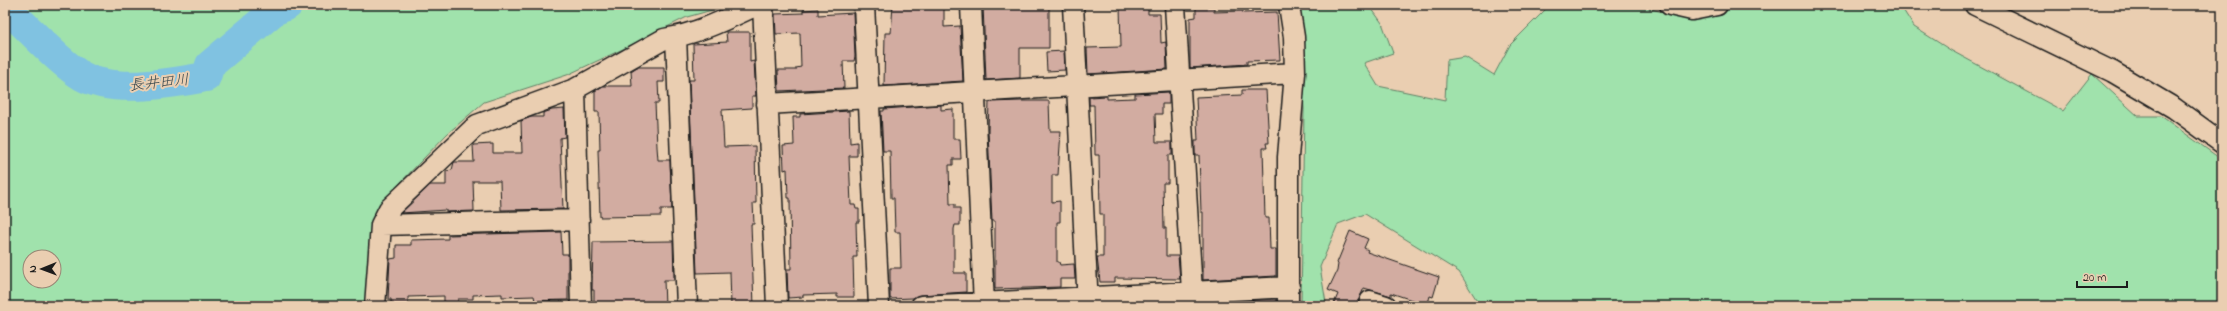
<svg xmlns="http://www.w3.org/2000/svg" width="2227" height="311" font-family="'Indie Flower','Klee One',sans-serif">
<rect width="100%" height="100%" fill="#eaceb1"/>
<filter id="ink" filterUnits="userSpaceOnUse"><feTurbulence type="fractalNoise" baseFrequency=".025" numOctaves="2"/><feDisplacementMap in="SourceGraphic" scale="8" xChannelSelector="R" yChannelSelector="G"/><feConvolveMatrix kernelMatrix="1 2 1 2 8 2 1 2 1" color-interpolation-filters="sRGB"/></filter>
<g filter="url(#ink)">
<path fill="#a0e2ac" stroke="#5e7f64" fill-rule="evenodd" d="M5,5H730L687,17L623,49L567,75L484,102L447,134L400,183L376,214L369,306H5ZM30,257H54V281H30Z
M1297,5H1369L1382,23L1393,53L1364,63L1378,86L1445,100L1447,60L1465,57L1494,75L1510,45L1550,5L1596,7L1602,5H1637L1673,15L1716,5H1900L1914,27L1952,51L2063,111L2092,74L2138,116H2161L2222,160V306H1477L1478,302L1459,272L1365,214L1338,224L1320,267L1326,303L1324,306H1301L1304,109Z"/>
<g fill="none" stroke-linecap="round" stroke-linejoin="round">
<path stroke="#80c2e1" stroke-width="30" d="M5,7C27,26 58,62 82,76C114,94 171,83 206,77L210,65L274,11L288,5"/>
</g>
<path fill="#d2aca1" stroke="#1c1c1c" d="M893,5H944V27L960,26L963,81L884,86L885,33H891Z
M983,5H1049V48H1020V78L986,80Z
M1120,5H1148V14H1160L1161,43L1166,42L1167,69L1088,74L1087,48L1121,47Z
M1196,8H1214V12L1243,11V13L1277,12L1280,60L1247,61V64L1190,68V18L1196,17Z
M818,9V15L853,13L855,56L854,61H843L844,88L779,91L778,70H796V68L801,67L800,33L776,34L775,14L803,13V10Z
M726,32H750V62L754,61L756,96H752V108L722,110L724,147L755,146L756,203H753L754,224H751L754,306H731L730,272L697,273L689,80H694L693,44L727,42Z
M1064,51L1065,70L1047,71L1046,52Z
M637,67H664V82H658L659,103H655L657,147L658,160H670L672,209H661V216L600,217L598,150H600L599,112H595V91L603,86H632L631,71Z
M1242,90H1266L1269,143H1266L1267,148H1263L1265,218H1269L1270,249H1276V276L1203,280V212H1201L1199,155H1195V141H1198L1196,97L1242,95Z
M1169,92V104H1162V114H1155L1156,142H1172V155H1168V183H1163L1164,228H1166V256H1178L1180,279L1115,278V282H1100L1097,257H1103V214H1100L1099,155H1095L1094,105H1089V97L1107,96V99L1135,98V94Z
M1021,101H1049L1050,131H1061L1058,175H1052V202L1060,201V222H1057V262H1059L1060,265L1074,264L1075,279H1060V287L995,289V221H992L988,131L989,102Z
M941,105V110L953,109V139H960L961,159H953V165H949L950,204H955V208H960V225H955L954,229V273H966V292L920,295L913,298L890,299V268H901L900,232H895L894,198H891L890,151H883L881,111H884V109Z
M564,109L565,137L560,138L563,209L501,210L500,181H473L474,211L446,212V210L401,213L430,185H446V171L452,170L454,162H474L473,145L493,144V153H522L521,121L531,117H543V113L552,110Z
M849,111L850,143L857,142V156H849L851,205H855L856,209H859V222H856L857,257H853L854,297H837V294L803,295V297L788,298L787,269H791L790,198H788L787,169L784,170L783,146L794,145L793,117H800V114Z
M1350,231L1368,239L1364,248L1368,250L1367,252L1439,277L1433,297L1430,296L1428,303L1424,302V304L1391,293V296L1364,288L1356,306H1333L1338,294L1328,290L1337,271L1338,264L1337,263Z
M561,232L562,254H568V300L535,301L534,296L502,297V294L473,295V299H458V303H444V296L408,297V303H391V299H388L390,259L396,258V245H411V240L448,239V235Z
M673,241L674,280H664L665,306H594V290H592L593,242Z
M1276,299V306H1199V303Z"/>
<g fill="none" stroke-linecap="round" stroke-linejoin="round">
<defs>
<path id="minor" d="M763,5L777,306
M864,5L879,306
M971,5L984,306
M1073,5L1088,306
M1175,5L1192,292
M1670,5L1692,10L1717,5
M1975,5L2113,72L2174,108L2222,143
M676,37L687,306
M575,89L581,306
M767,104L1295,73
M381,225L579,220
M375,306L381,225L389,209L477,125L575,89L664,39C697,34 727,19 757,5
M921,306L1289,287
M1288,306V157L1295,73L1294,37L1289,5
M1369,306L1370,301L1386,306"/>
</defs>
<use href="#minor" stroke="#1c1c1c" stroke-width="23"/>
<use href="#minor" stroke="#eaceb1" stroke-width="20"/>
</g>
</g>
<g text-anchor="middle" stroke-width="4" stroke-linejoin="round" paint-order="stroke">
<g font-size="15" font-style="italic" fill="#35464d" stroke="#eaceb1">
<text transform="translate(159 82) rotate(-6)" y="5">長井田川</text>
</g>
</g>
<rect width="2227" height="311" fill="none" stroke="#eaceb1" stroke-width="20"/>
<rect x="10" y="10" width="2207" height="291" fill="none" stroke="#1c1c1c" stroke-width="1.5" filter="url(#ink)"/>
<g transform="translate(42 269) rotate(269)"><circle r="19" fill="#eaceb1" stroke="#988775"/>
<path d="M0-3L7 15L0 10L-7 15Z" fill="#1c1c1c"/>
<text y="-6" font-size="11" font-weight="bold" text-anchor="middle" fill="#1c1c1c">N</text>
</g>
<path d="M2077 281v6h50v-6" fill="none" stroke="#1c1c1c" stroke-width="2"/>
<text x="2083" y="281" font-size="12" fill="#1c1c1c" stroke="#eaceb1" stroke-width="3" paint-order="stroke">20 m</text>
</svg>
